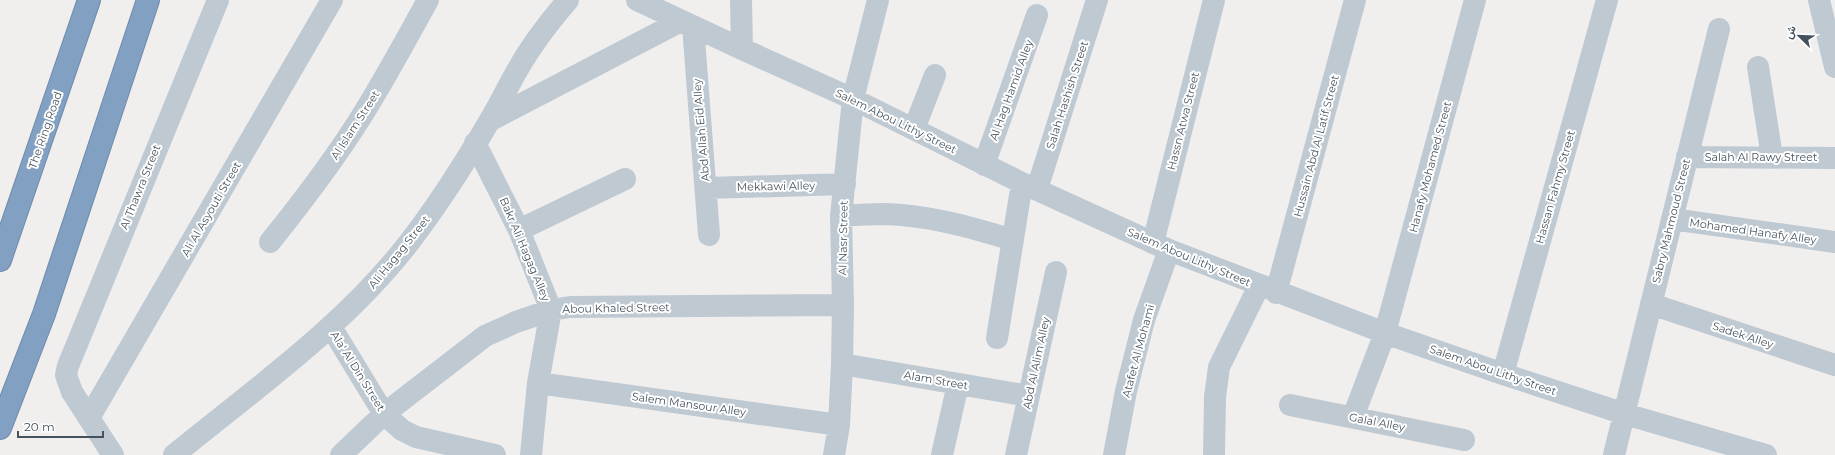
<svg xmlns="http://www.w3.org/2000/svg" width="1835" height="455" font-family="Montserrat,Vazirmatn,sans-serif">
<rect width="100%" height="100%" fill="#f1eeee"/>
<g fill="none" stroke-linecap="round" stroke-linejoin="round">
<defs>
<path id="motorway" d="M0,260L89,0
M0,428L44,314L148,0"/>
</defs>
<use href="#motorway" stroke="#6e8bad" stroke-width="24"/>
<path stroke="#bec9d2" stroke-width="22" d="M637,0L742,49L853,99L1022,183L1169,250L1385,333L1503,374L1625,414L1766,455
M741,0L742,49
M1819,0L1835,67
M693,26L709,235
M1758,67L1772,157
M491,120L681,21
M914,129L935,75
M475,143L519,230L551,310L538,383L531,455
M1687,157L1835,158
M984,165L1037,15
M706,188L845,184
M1037,189L1097,0
M841,216C855,215 870,214 884,214C928,215 970,227 1013,240
M1672,219L1835,242
M519,230L625,179
M270,242C303,201 335,159 363,114C386,77 407,38 428,0
M1153,243L1214,0
M1276,293L1355,0
M1651,304L1835,365
M331,327L384,414L402,430L416,437L495,455
M997,338L1022,183
M842,364L1029,396
M1503,374L1607,0
M538,383L839,425
M1290,405L1464,440
M1353,417L1385,333L1475,0
M89,418L332,0
M113,455L72,392L66,375L68,366L218,0
M174,455C256,388 346,325 411,240C440,202 466,161 490,120C500,104 508,86 518,69C532,44 550,21 568,0
M341,455L384,414L485,336L516,322L551,310L570,307L843,305
M834,455L839,425L842,364L843,305L841,216L853,99L878,0
M942,455L958,384
M1016,455L1056,272
M1114,455L1126,391L1144,320L1169,250
M1214,455L1215,397L1219,367L1259,286
M1614,455L1719,29"/>
<use href="#motorway" stroke="#82a0c1" stroke-width="22"/>
</g>
<g text-anchor="middle" stroke-width="4" stroke-linejoin="round" paint-order="stroke">
<g font-size="11" fill="#45525d" stroke="#fff">
<text transform="translate(1011 90) rotate(-70)" y="4">Al Hag Hamid Alley</text>
<text transform="translate(1067 95) rotate(-72)" y="4">Salah Hashish Street</text>
<text transform="translate(896 121) rotate(26)" y="4">Salem Abou Lithy Street</text>
<text transform="translate(1183 121) rotate(-76)" y="4">Hassn Atwa Street</text>
<text transform="translate(355 125) rotate(-57)" y="4">Al Islam Street</text>
<text transform="translate(45 130) rotate(-71)" y="4">The Ring Road</text>
<text transform="translate(701 130) rotate(-95)" y="4">Abd Allah Eid Alley</text>
<text transform="translate(1316 146) rotate(-75)" y="4">Hussain Abd Al Latif Street</text>
<text x="1761" y="161">Salah Al Rawy Street</text>
<text transform="translate(1430 167) rotate(-75)" y="4">Hanafy Mohamed Street</text>
<text transform="translate(776 186) rotate(-1)" y="4">Mekkawi Alley</text>
<text transform="translate(140 187) rotate(-68)" y="4">Al Thawra Street</text>
<text transform="translate(1555 187) rotate(-74)" y="4">Hassan Fahmy Street</text>
<text transform="translate(211 209) rotate(-60)" y="4">Ali Al Asyouti Street</text>
<text transform="translate(1671 221) rotate(-76)" y="4">Sabry Mahmoud Street</text>
<text transform="translate(1753 231) rotate(8)" y="4">Mohamed Hanafy Alley</text>
<text transform="translate(843 238) rotate(-89)" y="4">Al Nasr Street</text>
<text transform="translate(525 249) rotate(67)" y="4">Bakr Ali Hagag Alley</text>
<text transform="translate(399 252) rotate(-51)" y="4">Ali Hagag Street</text>
<text transform="translate(1189 257) rotate(23)" y="4">Salem Abou Lithy Street</text>
<text transform="translate(616 308) rotate(-1)" y="4">Abou Khaled Street</text>
<text transform="translate(1743 335) rotate(18)" y="4">Sadek Alley</text>
<text transform="translate(1138 351) rotate(-75)" y="4">Atafet Al Mohami</text>
<text transform="translate(1036 363) rotate(-78)" y="4">Abd Al Alim Alley</text>
<text transform="translate(1493 370) rotate(19)" y="4">Salem Abou Lithy Street</text>
<text transform="translate(358 371) rotate(58)" y="4">Ala' Al Din Street</text>
<text transform="translate(936 380) rotate(10)" y="4">Alam Street</text>
<text transform="translate(689 404) rotate(8)" y="4">Salem Mansour Alley</text>
<text transform="translate(1377 422) rotate(11)" y="4">Galal Alley</text>
</g>
</g>
<g transform="translate(1799 36) rotate(293)" stroke="#ffffff" stroke-width="3" paint-order="stroke">
<path d="M0-3L7 15L0 10L-7 15Z" fill="#45525d"/>
<text y="-6" font-size="11" font-weight="bold" text-anchor="middle" fill="#45525d">ش</text>
</g>
<path d="M18 431v6h85v-6" fill="none" stroke="#45525d" stroke-width="2"/>
<text x="24" y="431" font-size="12" fill="#45525d" stroke="#ffffff" stroke-width="3" paint-order="stroke">20 m</text>
</svg>
